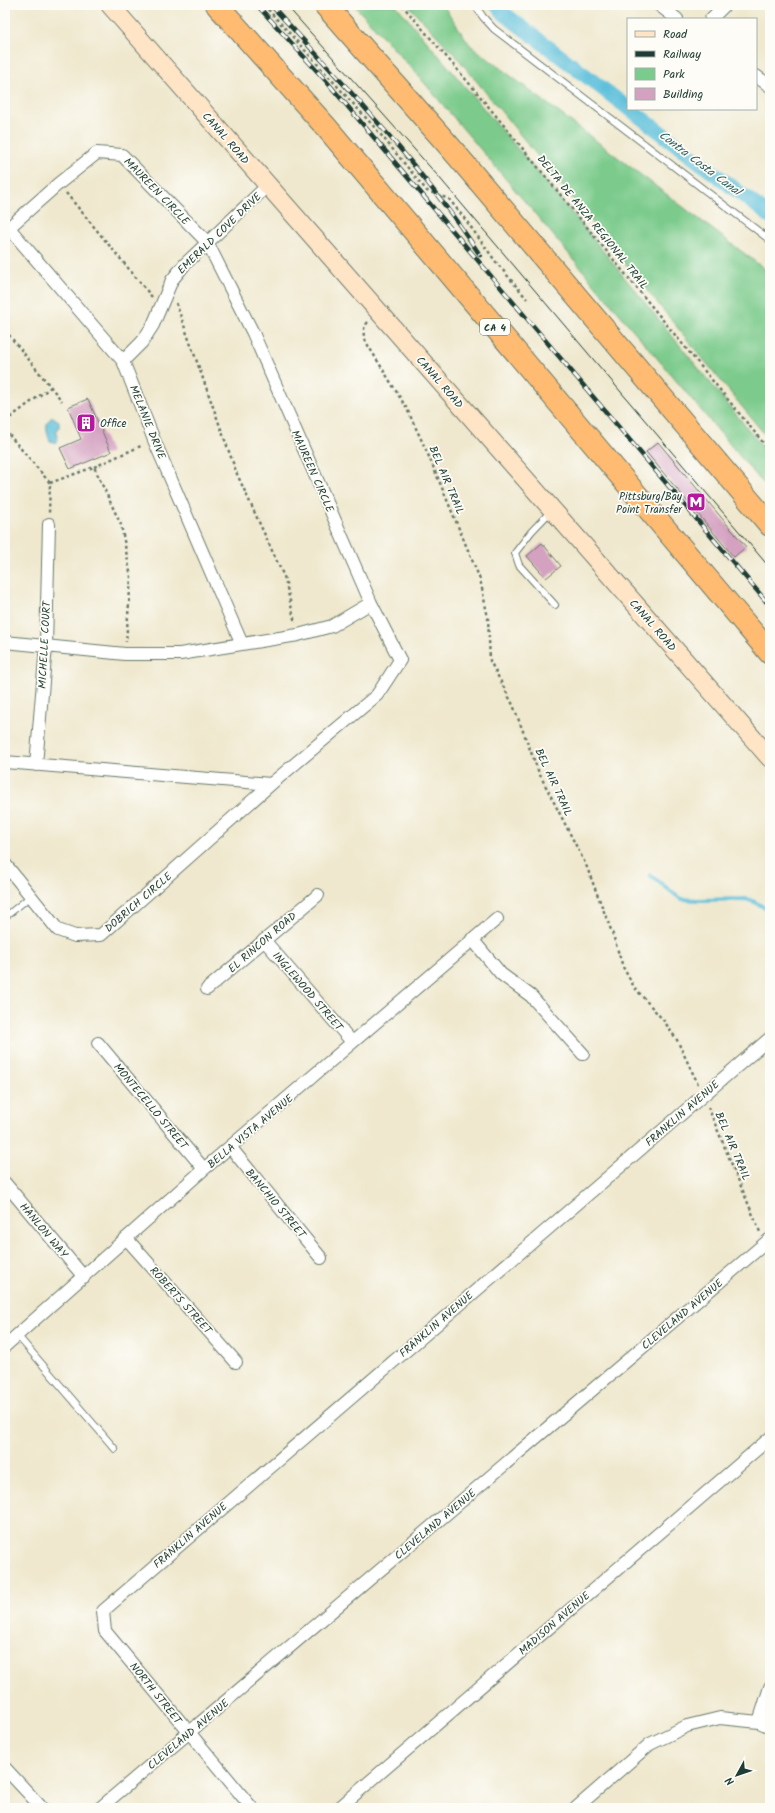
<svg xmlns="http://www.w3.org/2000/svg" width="775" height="1813" font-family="Kalam,sans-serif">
<rect width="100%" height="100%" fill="#fdfcf7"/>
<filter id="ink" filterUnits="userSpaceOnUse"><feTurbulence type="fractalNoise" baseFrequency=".025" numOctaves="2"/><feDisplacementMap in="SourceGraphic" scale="8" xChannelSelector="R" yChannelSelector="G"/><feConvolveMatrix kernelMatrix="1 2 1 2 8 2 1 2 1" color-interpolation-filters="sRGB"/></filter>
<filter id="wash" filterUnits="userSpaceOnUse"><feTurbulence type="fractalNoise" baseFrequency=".012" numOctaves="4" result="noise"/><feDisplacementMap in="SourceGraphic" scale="16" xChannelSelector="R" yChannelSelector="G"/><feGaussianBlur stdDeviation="0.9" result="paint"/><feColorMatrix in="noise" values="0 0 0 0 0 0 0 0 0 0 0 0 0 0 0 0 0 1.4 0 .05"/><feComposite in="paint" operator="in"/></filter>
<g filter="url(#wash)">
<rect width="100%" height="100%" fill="#efe8ce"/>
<path fill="#7bcb8c" stroke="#4d8460" d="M354,5H396L572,213L770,456V490L760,480L416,73Z
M408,5H443L470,45L770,273V441L456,56Z"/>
<path fill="#5cbfda" stroke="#3e7e87" d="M53,417L59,421V427L56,433L58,439L56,443L50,441C47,433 43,421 53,417Z"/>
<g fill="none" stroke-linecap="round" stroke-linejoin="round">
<path stroke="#5cbfda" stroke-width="4" d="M650,875L681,899L699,900L746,899L755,902L770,911"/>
<path stroke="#5cbfda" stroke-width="15" d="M497,5L502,12L628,108
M630,109L770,216"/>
</g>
<g id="blocks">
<path fill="#d4a1c1" d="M88,399L111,452L70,469L60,448L81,439L68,407Z
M658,442L746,547L734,557L646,452Z
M542,543L561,566L546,578L527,556Z"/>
</g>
</g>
<g filter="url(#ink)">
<use href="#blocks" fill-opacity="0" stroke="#68796a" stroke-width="1"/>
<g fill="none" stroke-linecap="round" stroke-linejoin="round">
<defs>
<path id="lane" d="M475,5L483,17L494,29L770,240
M551,511L531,532L515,553L519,565L555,605
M5,917L31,896
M17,1335L115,1449"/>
<path id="street" d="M659,5L677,19
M711,19L725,5
M756,76L770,86
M9,228L123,361L154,440L242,644
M5,231L58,184L97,153L122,155L207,242L253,333L371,603L400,660L377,695L271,784L101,935L75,936L58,930L5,864
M123,361L142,342L153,325L172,280L185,264L267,186
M5,642L125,654H180L298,635L332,626L371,603
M5,762L271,784
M36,765L46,646L49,524
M472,939L501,974L531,996L583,1054
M264,940L352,1042
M207,989L318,895
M98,1043L204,1169
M231,1148L321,1258
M5,1183L84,1277
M126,1238L236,1362
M5,1346L204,1169L497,919
M759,1722L770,1687
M5,1768L42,1808
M100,1808L770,1239
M252,1808L105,1631L103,1611L770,1038
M339,1808L770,1438
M576,1808L650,1744L687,1726L720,1718L759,1722L770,1727"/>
<path id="secondary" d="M110,5L770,758"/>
<path id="highway" d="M217,5L327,128L770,653
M325,5L450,147L770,525"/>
</defs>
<use href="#lane" stroke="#68796a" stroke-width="8"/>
<use href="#street" stroke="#68796a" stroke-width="14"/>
<use href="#secondary" stroke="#68796a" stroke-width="20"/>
<use href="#highway" stroke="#68796a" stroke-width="24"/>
<path stroke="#68796a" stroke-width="2.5" stroke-dasharray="3 3" stroke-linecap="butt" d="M264,5L376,129L427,191L449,199L465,219L496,262L527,299
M402,5L474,89L770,451
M66,193L152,297
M176,303L237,474L285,579L295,623
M368,322C362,329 363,334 366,342L407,409L427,452L480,579L488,618L490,661L513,705L539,773L586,865L613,935L623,967L634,987L664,1021L677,1040L698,1084
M5,330L62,401
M5,414L11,417L51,387
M5,430L50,483L49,513
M94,467L143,445
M50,483L94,467L121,525L131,577L126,642
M708,1107L760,1232"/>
<use href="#lane" stroke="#fff" stroke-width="6"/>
<use href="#street" stroke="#fff" stroke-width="12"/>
<use href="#secondary" stroke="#ffe4c6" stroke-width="18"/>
<use href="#highway" stroke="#febb71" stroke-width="22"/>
<path stroke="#1f3d34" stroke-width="1" d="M286,5L438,176L770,568"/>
<defs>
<path id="rail" d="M257,5L327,82L770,606
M271,5C344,84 420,164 480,255"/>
</defs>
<use href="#rail" stroke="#1f3d34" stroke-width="4.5"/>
<use href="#rail" stroke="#fdfcf7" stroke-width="3" stroke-dasharray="9" stroke-linecap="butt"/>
</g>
</g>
<defs>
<symbol id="building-square" viewBox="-11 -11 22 22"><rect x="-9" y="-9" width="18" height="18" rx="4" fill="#b5179e" stroke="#fdfcf7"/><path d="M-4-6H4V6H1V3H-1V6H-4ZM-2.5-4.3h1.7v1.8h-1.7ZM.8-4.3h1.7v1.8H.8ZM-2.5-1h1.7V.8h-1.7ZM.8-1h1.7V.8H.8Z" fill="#fff"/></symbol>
<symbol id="metro-square" viewBox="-11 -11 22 22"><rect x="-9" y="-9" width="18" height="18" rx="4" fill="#b5179e" stroke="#fdfcf7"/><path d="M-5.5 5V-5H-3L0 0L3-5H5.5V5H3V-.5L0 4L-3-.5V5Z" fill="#fff"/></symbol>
</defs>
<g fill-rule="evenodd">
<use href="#building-square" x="75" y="412" width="22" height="22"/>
<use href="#metro-square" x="685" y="491" width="22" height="22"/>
</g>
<g text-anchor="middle" stroke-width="3.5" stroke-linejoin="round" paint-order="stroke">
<rect fill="#fdfcf7" stroke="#62766e" stroke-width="1" x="480" y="319" width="30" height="16" rx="3"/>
<g font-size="10" font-weight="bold" fill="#1f3d34">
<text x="495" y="331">CA 4</text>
</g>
<g font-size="11" fill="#1f3d34" stroke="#fdfcf7">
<text transform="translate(226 138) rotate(49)" y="4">CANAL ROAD</text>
<text transform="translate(157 191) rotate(46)" y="4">MAUREEN CIRCLE</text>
<text transform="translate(593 222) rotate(51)" y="4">DELTA DE ANZA REGIONAL TRAIL</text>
<text transform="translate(219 233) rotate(-44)" y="4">EMERALD COVE DRIVE</text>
<text transform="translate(440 382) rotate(49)" y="4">CANAL ROAD</text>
<text transform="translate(148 422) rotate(68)" y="4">MELANIE DRIVE</text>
<text transform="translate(313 471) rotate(66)" y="4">MAUREEN CIRCLE</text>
<text transform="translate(447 480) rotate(67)" y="4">BEL AIR TRAIL</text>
<text transform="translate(653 625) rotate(49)" y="4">CANAL ROAD</text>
<text transform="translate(44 645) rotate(-87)" y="4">MICHELLE COURT</text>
<text transform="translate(554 782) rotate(65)" y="4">BEL AIR TRAIL</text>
<text transform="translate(138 902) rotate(-41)" y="4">DOBRICH CIRCLE</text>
<text transform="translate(262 942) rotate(-41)" y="4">EL RINCON ROAD</text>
<text transform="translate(308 991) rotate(49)" y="4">INGLEWOOD STREET</text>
<text transform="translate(151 1106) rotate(50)" y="4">MONTECELLO STREET</text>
<text transform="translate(682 1113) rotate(-41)" y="4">FRANKLIN AVENUE</text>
<text transform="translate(250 1131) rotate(-40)" y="4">BELLA VISTA AVENUE</text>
<text transform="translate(733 1146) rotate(67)" y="4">BEL AIR TRAIL</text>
<text transform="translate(276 1203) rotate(50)" y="4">BANCHIO STREET</text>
<text transform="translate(44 1230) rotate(50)" y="4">HANLON WAY</text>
<text transform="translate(181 1300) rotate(48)" y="4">ROBERTS STREET</text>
<text transform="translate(682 1314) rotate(-40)" y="4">CLEVELAND AVENUE</text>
<text transform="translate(436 1324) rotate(-41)" y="4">FRANKLIN AVENUE</text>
<text transform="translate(435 1524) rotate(-40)" y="4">CLEVELAND AVENUE</text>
<text transform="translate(190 1535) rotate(-41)" y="4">FRANKLIN AVENUE</text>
<text transform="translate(554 1623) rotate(-41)" y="4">MADISON AVENUE</text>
<text transform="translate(156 1693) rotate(51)" y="4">NORTH STREET</text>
<text transform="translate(188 1734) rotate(-40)" y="4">CLEVELAND AVENUE</text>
</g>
<g font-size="11" fill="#1f3d34" stroke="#fdfcf7" text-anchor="start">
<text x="100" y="427">Office</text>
<text x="682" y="500" text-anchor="end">Pittsburg/Bay<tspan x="682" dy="13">Point Transfer</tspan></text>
</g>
<g font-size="12" font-style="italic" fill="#2e5e5e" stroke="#fdfcf7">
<text transform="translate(700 163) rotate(37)" y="4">Contra Costa Canal</text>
</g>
</g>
<rect width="775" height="1813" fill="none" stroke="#fdfcf7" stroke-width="20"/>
<rect x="627" y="18" width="130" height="92" fill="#fdfcf7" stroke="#a4b0a9"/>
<rect x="635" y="31" width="20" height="6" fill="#ffe4c6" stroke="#a4b0a9"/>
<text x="663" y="38" font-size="12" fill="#1f3d34">Road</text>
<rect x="635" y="51" width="20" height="6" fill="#1f3d34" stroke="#a4b0a9"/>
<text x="663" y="58" font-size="12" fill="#1f3d34">Railway</text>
<rect x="635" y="68" width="20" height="12" fill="#7bcb8c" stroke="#a4b0a9"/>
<text x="663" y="78" font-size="12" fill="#1f3d34">Park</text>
<rect x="635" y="88" width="20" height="12" fill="#d4a1c1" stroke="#a4b0a9"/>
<text x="663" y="98" font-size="12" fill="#1f3d34">Building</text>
<g transform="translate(737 1775) rotate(230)" stroke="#fdfcf7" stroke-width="3" paint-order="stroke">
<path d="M0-3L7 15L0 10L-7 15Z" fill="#1f3d34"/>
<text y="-6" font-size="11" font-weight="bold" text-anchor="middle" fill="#1f3d34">N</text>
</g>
</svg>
